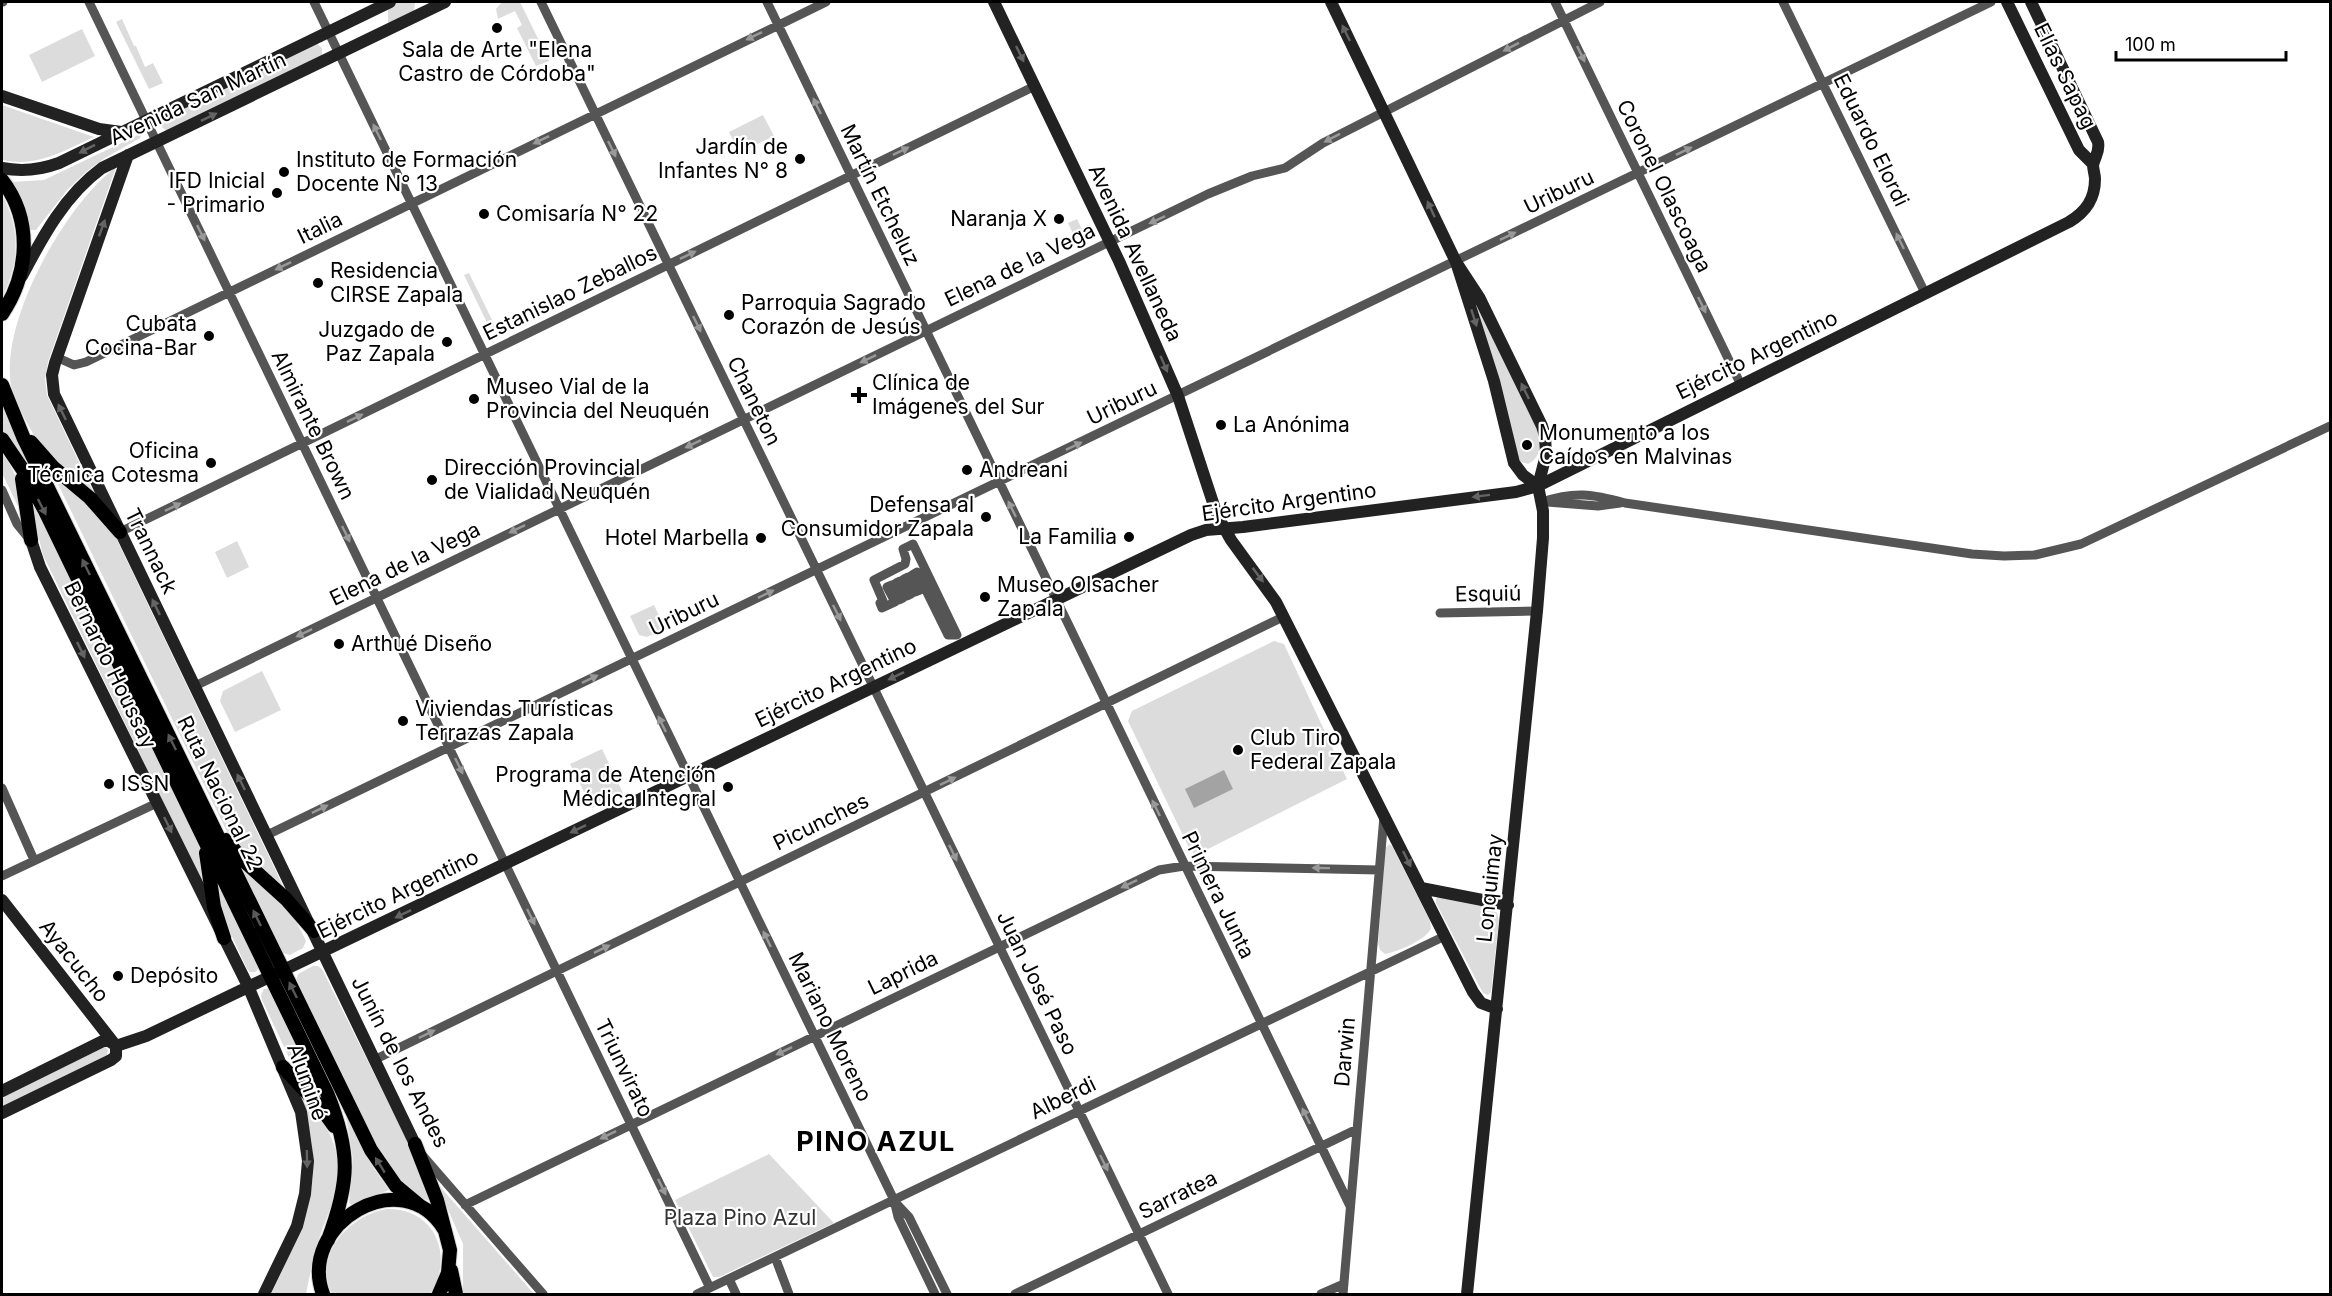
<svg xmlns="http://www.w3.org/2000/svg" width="2332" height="1296" font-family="Inter,sans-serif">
<rect width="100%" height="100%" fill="#fff"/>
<path fill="#dcdcdc" d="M398,2H415L414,12L388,25V6Z
M502,2H520L549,61L536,66L517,28L522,25L515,11L498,19L496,9Z
M122,19L134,46H136L145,67L153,63L163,83L149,89L116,22Z
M82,29L95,56L42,82L29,55Z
M316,43L322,48V56L167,131L162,127V119Z
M2,105L94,137C65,150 37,168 3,160L2,159Z
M763,115L774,136L739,153L729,132Z
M138,135H141L140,138L105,158L87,171L68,189L36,230H30L10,182L44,180Z
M116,167L48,362L45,379L47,395L95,496C78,481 59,467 44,450C32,435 16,403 11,385C0,320 66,204 116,167Z
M2,195C21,229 19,264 2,298Z
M1077,219L1082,229L1076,240L1068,223Z
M469,273L498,332L491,331L464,275Z
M1477,308H1480L1539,431C1540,445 1542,457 1528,464L1518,461Z
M2,404L39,485L2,429Z
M2,449L18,481L25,521L2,473Z
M56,480C80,497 101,515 117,540L285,890L249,859L229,836Z
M28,493L198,844L201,851L207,892L43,555Z
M237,541L249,567L227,578L215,552Z
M654,605L665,628L647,637L639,635L630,616Z
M1274,641L1284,644L1347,779L1198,854L1191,852L1128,721L1132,711Z
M262,671L281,710L235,732L220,701L223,691Z
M602,749L623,793L592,808L570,764Z
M1389,844L1392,846L1430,921L1431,928C1428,939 1397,952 1385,954L1380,950L1378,943L1385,849Z
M241,866C267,887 293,909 306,941L303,948L290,955L283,953Z
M214,872L260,967L255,972H250L247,969L220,910Z
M1438,897L1490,907L1497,913L1499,920L1491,992L1488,995L1483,993L1436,903V899Z
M313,966H318L322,969L413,1152L431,1201C390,1193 352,1099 336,1064C322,1036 309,1008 296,980L298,974Z
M264,989H269L318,1085L325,1106L294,1068L262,1000L261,995Z
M105,1047L108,1050L107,1055L2,1108V1096Z
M300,1094C331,1129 347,1153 332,1202C329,1214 323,1225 320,1236C313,1255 310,1275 306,1294H271C308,1217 328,1180 300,1094Z
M346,1116L373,1167L389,1190L351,1205L349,1203L353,1159Z
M769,1154L834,1223L719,1277H713L675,1200Z
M436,1182L534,1294H463V1244Z
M387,1209C435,1208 455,1256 430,1294H332C313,1255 349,1215 387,1209Z"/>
<path fill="#a3a3a3" d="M1224,770L1233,789L1194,808L1185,789Z"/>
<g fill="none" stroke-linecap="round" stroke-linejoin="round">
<defs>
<path id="primary" d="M2,180C33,220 29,274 2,314
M2,385L24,439L371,1150L396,1186L420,1206
M2,439L23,470L45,511L327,1093C351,1152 350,1181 328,1240
M31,442L53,467L90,498L120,532
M22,479L31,540
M226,840L243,860L286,899L314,931
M206,853L214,907L224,938
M283,1067L321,1108L334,1126
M415,1144L437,1200L450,1250L448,1273L439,1294
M451,1270L456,1294
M323,1294C297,1224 402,1161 444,1229"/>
</defs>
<use href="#primary" stroke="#dbdbdb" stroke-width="16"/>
<path stroke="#555" stroke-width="9" d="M2,2H3
M89,2L710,1288
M314,2L894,1200L898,1217L935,1294
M541,2L1168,1294
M767,2L1350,1206
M1555,2L1741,385
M1783,2L1925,293
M56,357L74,365L86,362L826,2
M2,490L17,524L30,540
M1542,502C1575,491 1592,494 1625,503L1972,554L2004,556L2035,555L2081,544L2330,426
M1547,502L1598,506L1620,503
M120,532L1035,86
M913,544L957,635H948L917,572L912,575L920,590L915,592L908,577L904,579L911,594L907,596L900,581L896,583L903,598L899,600L892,585L887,587L895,602L882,608L880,603L883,601L874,580L905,564L906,559L903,549Z
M1440,613L1537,611
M195,686L1208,194L1252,176L1285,168L1323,143L1600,2
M2,788L34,860
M267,835L1991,2
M2,876L157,803
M374,1060L1283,617
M423,1156L543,1294
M895,1202L909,1217L947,1294
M465,1205L1159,870L1184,866L1379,870
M775,1257L789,1294
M729,1279L736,1294
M697,1294L1445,936
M1015,1294L1357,1129
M1321,1294L1344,1284
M1343,1294L1384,816"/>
<path stroke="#222" stroke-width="12" d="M994,2L1119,261L1178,396L1217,515L1231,540L1276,602L1473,992L1481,1003L1497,1009
M1331,2L1456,262L1494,381L1514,463L1523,475L1538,486
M2007,2L2079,150L2093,164
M2,96L99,129L121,132
M128,155L55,363L52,375L54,394L415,1144
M2,168C22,172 40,170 59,163L390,2
M1456,262L1479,297L1542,426L1545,436L1546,455L1538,486L1543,511V538L1537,611L1467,1294
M22,276C43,236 65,195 102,168L445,2
M31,540L40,567L248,986L301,1112L308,1161L305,1194L297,1226L264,1294
M1421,888L1508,905
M2,900L116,1046
M116,1046L146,1036L1191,535L1206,530L1243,527L1516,492L1538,486L2069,222C2086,212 2095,199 2095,179C2095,175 2093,169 2093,165C2095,156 2100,152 2098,142L2031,2
M2,1091L103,1041H109L115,1045
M2,1113L111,1060L116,1056V1046"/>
<use href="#primary" stroke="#000" stroke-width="14"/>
</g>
<defs><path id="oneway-solid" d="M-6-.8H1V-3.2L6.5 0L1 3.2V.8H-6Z" transform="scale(1.5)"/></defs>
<g fill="#646464">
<use href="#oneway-solid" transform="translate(1346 33) rotate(-116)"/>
<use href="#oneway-solid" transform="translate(1020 54) rotate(64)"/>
<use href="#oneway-solid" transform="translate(209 117) rotate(-26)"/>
<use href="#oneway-solid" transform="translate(87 149) rotate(153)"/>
<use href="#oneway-solid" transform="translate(1431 209) rotate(-115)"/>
<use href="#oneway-solid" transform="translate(102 228) rotate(-70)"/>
<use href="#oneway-solid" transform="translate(1474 318) rotate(72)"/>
<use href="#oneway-solid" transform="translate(1164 364) rotate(67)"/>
<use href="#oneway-solid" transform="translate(1525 391) rotate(-116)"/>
<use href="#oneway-solid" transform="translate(62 412) rotate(-116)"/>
<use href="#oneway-solid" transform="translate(1481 496) rotate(173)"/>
<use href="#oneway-solid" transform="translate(1258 575) rotate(53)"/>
<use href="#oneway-solid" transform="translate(156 607) rotate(-116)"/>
<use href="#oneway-solid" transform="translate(81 650) rotate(64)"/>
<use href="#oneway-solid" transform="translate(896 676) rotate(154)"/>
<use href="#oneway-solid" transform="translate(241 782) rotate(-116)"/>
<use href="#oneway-solid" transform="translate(168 825) rotate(64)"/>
<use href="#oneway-solid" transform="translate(578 829) rotate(154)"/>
<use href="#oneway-solid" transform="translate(1407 859) rotate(64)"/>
<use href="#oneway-solid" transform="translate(403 914) rotate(154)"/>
<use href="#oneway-solid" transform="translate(307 1159) rotate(89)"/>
</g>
<g fill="#999">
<use href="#oneway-solid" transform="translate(754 36) rotate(154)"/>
<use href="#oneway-solid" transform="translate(1511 47) rotate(153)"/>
<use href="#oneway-solid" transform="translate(1581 54) rotate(64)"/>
<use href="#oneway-solid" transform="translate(817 106) rotate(-116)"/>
<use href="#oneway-solid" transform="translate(377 132) rotate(-116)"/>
<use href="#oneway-solid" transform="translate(1332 138) rotate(153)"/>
<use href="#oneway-solid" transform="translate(541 140) rotate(154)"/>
<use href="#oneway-solid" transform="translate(612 149) rotate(64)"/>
<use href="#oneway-solid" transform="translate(901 151) rotate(-26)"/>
<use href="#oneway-solid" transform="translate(1684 151) rotate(-26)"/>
<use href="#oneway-solid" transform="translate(1157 220) rotate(155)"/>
<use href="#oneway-solid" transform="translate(201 233) rotate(64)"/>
<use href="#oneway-solid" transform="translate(1508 236) rotate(-26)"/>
<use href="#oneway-solid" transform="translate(1900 241) rotate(-116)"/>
<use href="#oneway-solid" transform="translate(688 255) rotate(-26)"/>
<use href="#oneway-solid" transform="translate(283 266) rotate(154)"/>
<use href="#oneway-solid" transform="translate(1702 305) rotate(64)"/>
<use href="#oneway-solid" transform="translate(697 324) rotate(64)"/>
<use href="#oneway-solid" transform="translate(868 359) rotate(154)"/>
<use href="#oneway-solid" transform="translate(355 418) rotate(-26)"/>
<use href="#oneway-solid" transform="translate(693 444) rotate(154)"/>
<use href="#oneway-solid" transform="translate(1074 446) rotate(-26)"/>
<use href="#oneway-solid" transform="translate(173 507) rotate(-26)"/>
<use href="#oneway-solid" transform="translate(1012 509) rotate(-116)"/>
<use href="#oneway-solid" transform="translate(517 529) rotate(154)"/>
<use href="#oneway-solid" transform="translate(346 534) rotate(64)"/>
<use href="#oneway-solid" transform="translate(766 594) rotate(-26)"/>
<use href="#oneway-solid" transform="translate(837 613) rotate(64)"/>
<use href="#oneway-solid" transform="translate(304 633) rotate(154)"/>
<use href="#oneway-solid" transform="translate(590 679) rotate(-26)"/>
<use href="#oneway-solid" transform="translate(662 724) rotate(-116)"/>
<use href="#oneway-solid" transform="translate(459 766) rotate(64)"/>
<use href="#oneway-solid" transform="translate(948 781) rotate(-26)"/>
<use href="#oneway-solid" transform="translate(1156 808) rotate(-116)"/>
<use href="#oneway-solid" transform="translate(320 809) rotate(-26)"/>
<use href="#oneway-solid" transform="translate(953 853) rotate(64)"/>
<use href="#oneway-solid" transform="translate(1321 868) rotate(-179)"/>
<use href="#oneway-solid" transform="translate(1129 884) rotate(154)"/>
<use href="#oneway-solid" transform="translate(531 917) rotate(64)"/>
<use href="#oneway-solid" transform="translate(767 939) rotate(-116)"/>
<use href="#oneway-solid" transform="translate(602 949) rotate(-26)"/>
<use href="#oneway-solid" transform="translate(427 1034) rotate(-26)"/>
<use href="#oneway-solid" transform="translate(784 1051) rotate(154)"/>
<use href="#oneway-solid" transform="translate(1306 1116) rotate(-116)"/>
<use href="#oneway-solid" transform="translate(608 1135) rotate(154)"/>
<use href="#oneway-solid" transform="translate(1104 1163) rotate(64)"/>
<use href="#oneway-solid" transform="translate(662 1187) rotate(64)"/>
</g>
<g fill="#595959">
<use href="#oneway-solid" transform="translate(42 507) rotate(63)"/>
<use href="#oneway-solid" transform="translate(86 567) rotate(-116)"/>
<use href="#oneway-solid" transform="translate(172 742) rotate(-116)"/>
<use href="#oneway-solid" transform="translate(257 918) rotate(-116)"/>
<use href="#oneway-solid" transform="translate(293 990) rotate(-116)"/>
<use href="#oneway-solid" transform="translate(380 1165) rotate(-122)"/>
</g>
<g fill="#000" stroke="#fff" stroke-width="2">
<circle cx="497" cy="28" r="6"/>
<circle cx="800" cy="159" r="6"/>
<circle cx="284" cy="172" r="6"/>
<circle cx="277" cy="193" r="6"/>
<circle cx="484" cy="214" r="6"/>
<circle cx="1059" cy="219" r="6"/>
<circle cx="318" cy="283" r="6"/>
<circle cx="729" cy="315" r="6"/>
<circle cx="209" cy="336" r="6"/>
<circle cx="447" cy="342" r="6"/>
<path d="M856 386h6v6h6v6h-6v6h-6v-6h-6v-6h6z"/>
<circle cx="474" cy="399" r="6"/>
<circle cx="1221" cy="425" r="6"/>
<circle cx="1527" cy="445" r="6"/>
<circle cx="211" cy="463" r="6"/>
<circle cx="967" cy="470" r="6"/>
<circle cx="432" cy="480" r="6"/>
<circle cx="986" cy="517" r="6"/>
<circle cx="1129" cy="537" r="6"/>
<circle cx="761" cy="538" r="6"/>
<circle cx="985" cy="597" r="6"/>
<circle cx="339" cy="644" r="6"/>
<circle cx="403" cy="721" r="6"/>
<circle cx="1238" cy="750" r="6"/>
<circle cx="109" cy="784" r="6"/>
<circle cx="728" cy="787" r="6"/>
<circle cx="118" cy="976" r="6"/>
</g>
<g text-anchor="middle" stroke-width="4.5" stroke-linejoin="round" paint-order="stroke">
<g font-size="21" fill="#000" stroke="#fff" text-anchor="start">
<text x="497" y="57" text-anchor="middle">Sala de Arte "Elena<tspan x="497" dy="24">Castro de Córdoba"</tspan></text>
<text x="788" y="154" text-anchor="end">Jardín de<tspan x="788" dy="24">Infantes N° 8</tspan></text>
<text x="296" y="167">Instituto de Formación<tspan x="296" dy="24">Docente N° 13</tspan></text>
<text x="265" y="188" text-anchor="end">IFD Inicial<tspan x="265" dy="24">- Primario</tspan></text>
<text x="496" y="221">Comisaría N° 22</text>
<text x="1047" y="226" text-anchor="end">Naranja X</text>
<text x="330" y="278">Residencia<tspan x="330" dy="24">CIRSE Zapala</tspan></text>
<text x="741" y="310">Parroquia Sagrado<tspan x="741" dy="24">Corazón de Jesús</tspan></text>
<text x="197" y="331" text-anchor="end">Cubata<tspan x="197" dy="24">Cocina-Bar</tspan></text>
<text x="435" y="337" text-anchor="end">Juzgado de<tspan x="435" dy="24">Paz Zapala</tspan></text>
<text x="872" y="390">Clínica de<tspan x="872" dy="24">Imágenes del Sur</tspan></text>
<text x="486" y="394">Museo Vial de la<tspan x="486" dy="24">Provincia del Neuquén</tspan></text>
<text x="1233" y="432">La Anónima</text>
<text x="1539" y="440">Monumento a los<tspan x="1539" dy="24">Caídos en Malvinas</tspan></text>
<text x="199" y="458" text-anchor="end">Oficina<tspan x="199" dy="24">Técnica Cotesma</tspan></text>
<text x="444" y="475">Dirección Provincial<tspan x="444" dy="24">de Vialidad Neuquén</tspan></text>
<text x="979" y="477">Andreani</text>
<text x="974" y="512" text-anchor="end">Defensa al<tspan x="974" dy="24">Consumidor Zapala</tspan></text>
<text x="1117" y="544" text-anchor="end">La Familia</text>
<text x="749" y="545" text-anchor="end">Hotel Marbella</text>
<text x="997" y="592">Museo Olsacher<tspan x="997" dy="24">Zapala</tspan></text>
<text x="351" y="651">Arthué Diseño</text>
<text x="415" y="716">Viviendas Turísticas<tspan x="415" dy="24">Terrazas Zapala</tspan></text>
<text x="1250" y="745">Club Tiro<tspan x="1250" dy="24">Federal Zapala</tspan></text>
<text x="716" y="782" text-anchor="end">Programa de Atención<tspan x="716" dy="24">Médica Integral</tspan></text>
<text x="121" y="791">ISSN</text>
<text x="130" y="983">Depósito</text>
</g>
<g font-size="21" fill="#000" stroke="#fff">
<text transform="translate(2065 76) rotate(64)" y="7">Elías Sapag</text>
<text transform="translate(198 99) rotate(-25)" y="7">Avenida San Martín</text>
<text transform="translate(1871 140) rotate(64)" y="7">Eduardo Elordi</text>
<text transform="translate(1664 186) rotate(64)" y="7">Coronel Olascoaga</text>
<text transform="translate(1559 192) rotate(-26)" y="7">Uriburu</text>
<text transform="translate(880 195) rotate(64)" y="7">Martín Etcheluz</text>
<text transform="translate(320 228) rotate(-26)" y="7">Italia</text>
<text transform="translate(1135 253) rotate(65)" y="7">Avenida Avellaneda</text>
<text transform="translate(1020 265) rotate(-26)" y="7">Elena de la Vega</text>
<text transform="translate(570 293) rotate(-26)" y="7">Estanislao Zeballos</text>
<text transform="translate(1757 355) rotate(-26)" y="7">Ejército Argentino</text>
<text transform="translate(754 401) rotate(64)" y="7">Chaneton</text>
<text transform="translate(1122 403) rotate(-26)" y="7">Uriburu</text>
<text transform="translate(313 425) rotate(64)" y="7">Almirante Brown</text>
<text transform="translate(1289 502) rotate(-8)" y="7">Ejército Argentino</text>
<text transform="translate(151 551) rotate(64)" y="7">Trannack</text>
<text transform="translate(405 564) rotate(-26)" y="7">Elena de la Vega</text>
<text transform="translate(1488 594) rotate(-1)" y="7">Esquiú</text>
<text transform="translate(684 614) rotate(-26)" y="7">Uriburu</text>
<text transform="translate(110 665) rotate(64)" y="7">Bernardo Houssay</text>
<text transform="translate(836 683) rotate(-26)" y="7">Ejército Argentino</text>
<text transform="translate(220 793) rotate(64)" y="7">Ruta Nacional 22</text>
<text transform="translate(821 822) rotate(-26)" y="7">Picunches</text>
<text transform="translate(1490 888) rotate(-84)" y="7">Lonquimay</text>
<text transform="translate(398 894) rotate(-26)" y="7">Ejército Argentino</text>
<text transform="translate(1218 895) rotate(64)" y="7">Primera Junta</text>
<text transform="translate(74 961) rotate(52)" y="7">Ayacucho</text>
<text transform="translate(903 973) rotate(-26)" y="7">Laprida</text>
<text transform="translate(1037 983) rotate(64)" y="7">Juan José Paso</text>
<text transform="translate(830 1027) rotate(64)" y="7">Mariano Moreno</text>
<text transform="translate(1345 1052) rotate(-85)" y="7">Darwin</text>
<text transform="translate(400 1062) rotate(63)" y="7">Junín de los Andes</text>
<text transform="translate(624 1068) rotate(64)" y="7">Triunvirato</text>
<text transform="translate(307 1082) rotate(70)" y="7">Aluminé</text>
<text transform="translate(1063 1098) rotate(-26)" y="7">Alberdi</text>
<text transform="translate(1178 1195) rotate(-26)" y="7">Sarratea</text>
</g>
<g font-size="21" fill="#333" stroke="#fff">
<text x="740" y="1225">Plaza Pino Azul</text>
</g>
<g font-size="27" font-weight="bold" letter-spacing="1.5" fill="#000" stroke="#fff">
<text x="876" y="1151">PINO AZUL</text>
</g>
</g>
<rect width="2332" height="1296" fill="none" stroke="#000000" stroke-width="6"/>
<path d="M2116 51v9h170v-9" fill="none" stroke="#000000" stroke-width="3"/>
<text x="2125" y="51" font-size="18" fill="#000000" stroke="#ffffff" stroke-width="4.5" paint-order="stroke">100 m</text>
</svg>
